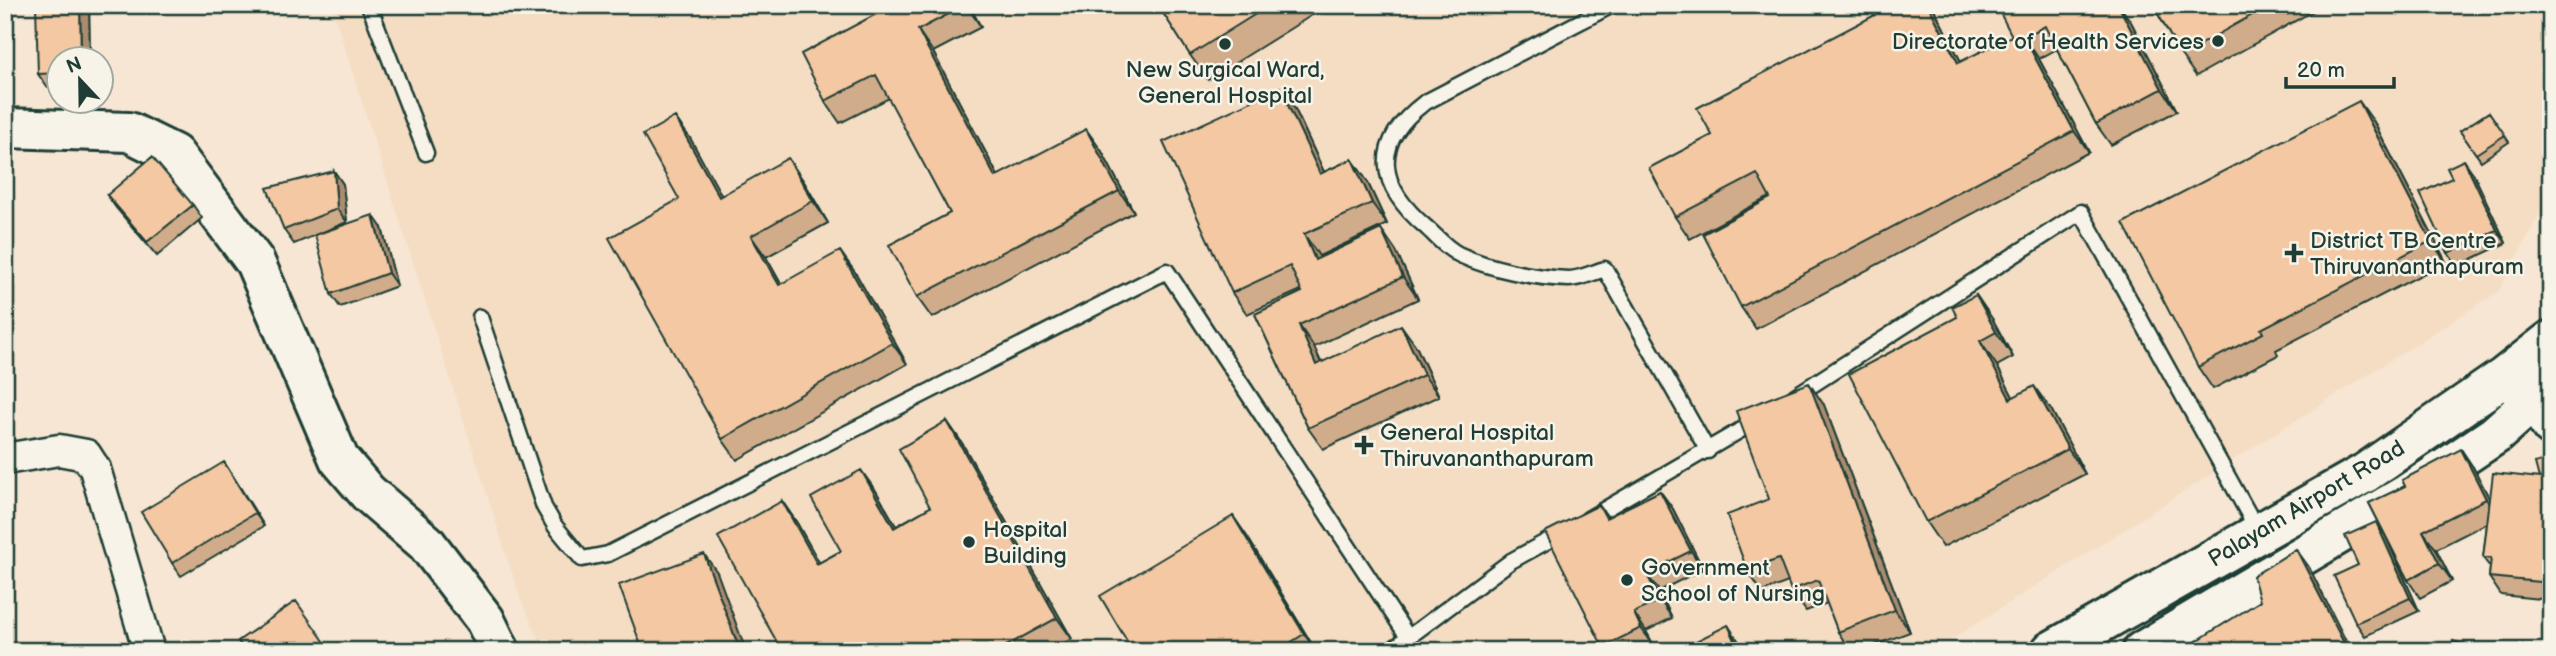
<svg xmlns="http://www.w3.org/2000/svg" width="2556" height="656" font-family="'Balsamiq Sans',sans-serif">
<rect width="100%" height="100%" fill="#f6e6d3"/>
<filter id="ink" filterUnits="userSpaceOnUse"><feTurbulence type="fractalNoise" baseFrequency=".0143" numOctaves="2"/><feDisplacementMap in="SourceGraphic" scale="14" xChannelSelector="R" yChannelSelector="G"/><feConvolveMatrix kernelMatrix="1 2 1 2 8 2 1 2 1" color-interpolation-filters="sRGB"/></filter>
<g filter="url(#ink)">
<path fill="#f5ddc4" d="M331,5H2538L2546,29L2543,208L2498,292L1933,651H545L520,598Z"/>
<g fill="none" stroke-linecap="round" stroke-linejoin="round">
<defs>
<path id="lane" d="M369,5L426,153
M1612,5L1424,103C1370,144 1378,187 1427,228C1437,237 1448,250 1460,255C1491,269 1535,278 1569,279C1580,279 1594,272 1605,269L1708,451
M480,317L544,507L555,526L582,559L608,554L1167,271L1408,637
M1795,396L2081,212L2258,531
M1588,519L1758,420
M1390,651L1511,561L1564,532"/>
<path id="street" d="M5,459L59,450L86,455L95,469L149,651"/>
<path id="secondary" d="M5,128L129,132L174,154L255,262L339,459L368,493L426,543L485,620L500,651
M2507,379L2533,400L2551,426"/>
<path id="primary" d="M2051,651L2365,473L2504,377L2551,340
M2142,651L2407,494L2495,435L2551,385"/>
</defs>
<use href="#lane" stroke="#1f3d34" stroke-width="19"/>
<use href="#street" stroke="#1f3d34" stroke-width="35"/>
<use href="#secondary" stroke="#1f3d34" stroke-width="44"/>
<use href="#primary" stroke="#1f3d34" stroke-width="44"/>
<use href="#lane" stroke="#f7f3e8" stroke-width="14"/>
<use href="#street" stroke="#f7f3e8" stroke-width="30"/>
<use href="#secondary" stroke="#f7f3e8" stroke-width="38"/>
<use href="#primary" stroke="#f7f3e8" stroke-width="38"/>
</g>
<path fill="#d1ac8b" stroke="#1f3d34" stroke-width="2" d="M89,5L90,60H60V87H47L38,74Z
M893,5H969L981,27L933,52L998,176L1101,150L1134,212L932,318L917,297L950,213L889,98L840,123L825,101Z
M1158,5H1324L1325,7L1208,80L1190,55Z
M1870,5H1932L1961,62L2012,36L2099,5L2101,8L2107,5H2119L2131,22L2177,111L2111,145L2096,124L2057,49L2039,59L2089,152L1756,329L1741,307L1769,197L1690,239L1675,217L1712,135L1875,15Z
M2153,5H2324L2196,76L2181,55Z
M1280,88L1295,109L1324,172L1352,159L1367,181L1387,224L1319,256L1320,258L1381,229L1396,251L1418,299L1314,347L1321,362L1416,346L1439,396L1323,449L1308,428L1255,314L1302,292L1301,290L1247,314L1232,293Z
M2489,112L2509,142L2481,161L2460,131Z
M2374,122L2446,262L2276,350L2278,355L2213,389L2198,367Z
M690,138L721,196L803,180L828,223L766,257L781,284L855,272L907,364L737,460L722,439L679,199Z
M334,171L343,184L347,222L294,244L284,230Z
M2473,173L2506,243L2457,266L2448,253L2452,178Z
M107,195L193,205L202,218L157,256L116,208Z
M382,228L397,286L340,307L331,294Z
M1976,295L1993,320L2013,357L1997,366L2013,397L2052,411L2085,474L1943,547L1926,522L1957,317Z
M1824,405L1910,632L1859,651H1851L1838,632L1827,603L1806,611L1791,590L1788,582L1762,592L1747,570L1769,499Z
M947,421L962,443L1072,639L1051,651H782V501L797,523L819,563L841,551L876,491L896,526L930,507Z
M2551,458V600L2501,595L2489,577L2490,567L2483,558L2487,523L2436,549L2452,581L2420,598L2408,580L2369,503L2473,467L2490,500L2539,478Z
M233,476L264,526L181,576L172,563Z
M1660,491L1673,509L1703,569L1659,591L1672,618L1646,631L1654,646L1644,651H1606L1603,647L1599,505L1608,517Z
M1233,516L1248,538L1316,651H1133Z
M2385,535L2419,611L2365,636L2356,623L2358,565Z"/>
<path fill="#aa8c71" stroke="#1f3d34" stroke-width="2" d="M80,5H89L90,60H81Z
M966,5H969L981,27Z
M1928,5H1932L1973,85L1958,63Z
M2118,5L2131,22L2177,111L2162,89Z
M918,30L933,52L1010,199L995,177Z
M2024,37L2039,59L2089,152L2074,131Z
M1280,88L1295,109L1335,196L1320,174Z
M2359,101L2374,122L2446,262L2431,241Z
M675,117L690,138L734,218L719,197Z
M1086,129L1101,150L1134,212L1119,191Z
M788,158L803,180L828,223L813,201Z
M1352,159L1367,181L1387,224L1372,203Z
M2464,160L2473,173L2506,243L2497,230Z
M334,171L343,184L347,222L337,209Z
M373,215L382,228L397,286L388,273Z
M1381,229L1396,251L1418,299L1403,277Z
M1304,234L1319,256L1330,281L1315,260Z
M751,236L766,257L794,307L779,285Z
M840,251L855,272L907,364L892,343Z
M1976,295L1993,320L2013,357L1996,332Z
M1299,325L1314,347L1331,386L1316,365Z
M1401,325L1416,346L1439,396L1424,375Z
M1980,341L1997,366L2027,424L2010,399Z
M1809,383L1824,405L1910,632L1895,610Z
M2034,386L2052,411L2085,474L2068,449Z
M947,421L962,443L1072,639L1057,618Z
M2461,449L2473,467L2499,517L2486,499Z
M224,462L233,476L264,526L255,513Z
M861,470L876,491L909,549L894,528Z
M1660,491L1673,509L1703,569L1691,551Z
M782,501L797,523L832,585L817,564Z
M1233,516L1248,538L1316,651L1304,634Z
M2376,522L2385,535L2419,611L2410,598Z
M2423,531L2436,549L2452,581L2439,563Z
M2296,549L2309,567L2351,651H2348Z
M704,554L717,572L746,651H740Z
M1646,573L1659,591L1672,618L1660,600Z
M1634,613L1646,631L1654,646L1641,628Z
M1728,625L1740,643L1744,651H1740Z"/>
<path fill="#f3c8a2" stroke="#1f3d34" stroke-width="2" d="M36,5H80L81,60H60V73L38,74Z
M893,5H966L918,30L995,177L1086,129L1119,191L917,297L889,245L950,213L876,75L825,101L801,54Z
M1158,5H1270L1190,55Z
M1870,5H1928L1958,63L2012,36L1996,5H2096L2098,10L2107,5H2118L2162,89L2096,124L2045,26L2024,37L2074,131L1741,307L1703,234L1770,198L1757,174L1675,217L1649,168L1712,135L1697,108L1875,15Z
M2153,5H2270L2181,55Z
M1280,88L1320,174L1352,159L1372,203L1304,234L1315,260L1381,229L1403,277L1299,325L1316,365L1401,325L1424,375L1308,428L1255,314L1302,292L1290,266L1232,293L1163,142Z
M2359,101L2431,241L2261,329L2263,333L2198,367L2123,223Z
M2489,112L2505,135L2476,154L2460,131Z
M675,117L719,197L788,158L813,201L751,236L779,285L840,251L892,343L722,439L609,238L679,199L643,135Z
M152,157L193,205L147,242L107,195Z
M2464,160L2497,230L2448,253L2420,193L2452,178L2447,168Z
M334,171L337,209L284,230L267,188Z
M373,215L388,273L331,294L315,235Z
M1976,295L1996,332L1980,341L2010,399L2034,386L2068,449L1926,522L1849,374L1957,317L1952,307Z
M1809,383L1895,610L1838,632L1818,580L1791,590L1779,559L1747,570L1727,515L1769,499L1736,411Z
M947,421L1057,618L997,651H782L718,537L782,501L817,564L841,551L811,498L861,470L894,528L930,507L899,449Z
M2461,449L2486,499L2423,531L2439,563L2408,580L2369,503L2405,486L2402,480Z
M2551,458V479L2539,478L2535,463Z
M224,462L255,513L172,563L141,512Z
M2493,473L2551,479V583L2489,577L2491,558H2483Z
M1660,491L1691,551L1646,573L1660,600L1634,613L1641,628L1603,647L1545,532L1599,505L1606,518Z
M1233,516L1304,634L1277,651H1133L1100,596Z
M2376,522L2410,598L2356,623L2334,576L2358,565L2345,536Z
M2296,549L2348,651H2181L2260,601L2253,576Z
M704,554L740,651H643L619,585Z
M296,601L331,651H245L238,641Z
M1728,625L1740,651H1676Z
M2453,641L2486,651H2450Z"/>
</g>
<g fill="#1f3d34" stroke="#f7f3e8" stroke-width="2.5">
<circle cx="2218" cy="41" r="7"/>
<circle cx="1225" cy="44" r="7"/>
<path d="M2290.5 242.5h7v7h7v7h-7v7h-7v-7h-7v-7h7z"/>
<path d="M1360.5 434.5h7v7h7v7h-7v7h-7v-7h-7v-7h7z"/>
<circle cx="969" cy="542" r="7"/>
<circle cx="1627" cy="580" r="7"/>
</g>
<g text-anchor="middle" stroke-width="5" stroke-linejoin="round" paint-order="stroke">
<g font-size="23" fill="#1f3d34" stroke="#f7f3e8" text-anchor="start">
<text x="2204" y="49" text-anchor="end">Directorate of Health Services</text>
<text x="1225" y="77" text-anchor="middle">New Surgical Ward,<tspan x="1225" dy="26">General Hospital</tspan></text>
<text x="2310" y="248">District TB Centre<tspan x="2310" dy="26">Thiruvananthapuram</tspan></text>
<text x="1380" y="440">General Hospital<tspan x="1380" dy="26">Thiruvananthapuram</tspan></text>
<text x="983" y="537">Hospital<tspan x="983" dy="26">Building</tspan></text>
<text x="1641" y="575">Government<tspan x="1641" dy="26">School of Nursing</tspan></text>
</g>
<g font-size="23" fill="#1f3d34" stroke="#f7f3e8">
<text transform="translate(2306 503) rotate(-31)" y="8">Palayam Airport Road</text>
</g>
</g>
<rect width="2556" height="656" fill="none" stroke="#f7f3e8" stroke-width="28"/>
<rect x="14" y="14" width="2528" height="628" fill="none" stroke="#1f3d34" stroke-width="2.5" filter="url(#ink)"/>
<g transform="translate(80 80) rotate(338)"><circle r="33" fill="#f7f3e8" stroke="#a1aaa0" stroke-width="2"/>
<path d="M0-5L12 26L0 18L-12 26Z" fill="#1f3d34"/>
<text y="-10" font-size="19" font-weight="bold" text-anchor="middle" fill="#1f3d34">N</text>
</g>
<path d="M2286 77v10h108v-10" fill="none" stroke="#1f3d34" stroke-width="3.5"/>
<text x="2297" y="77" font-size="21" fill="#1f3d34" stroke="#f7f3e8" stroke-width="5" paint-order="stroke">20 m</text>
</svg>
